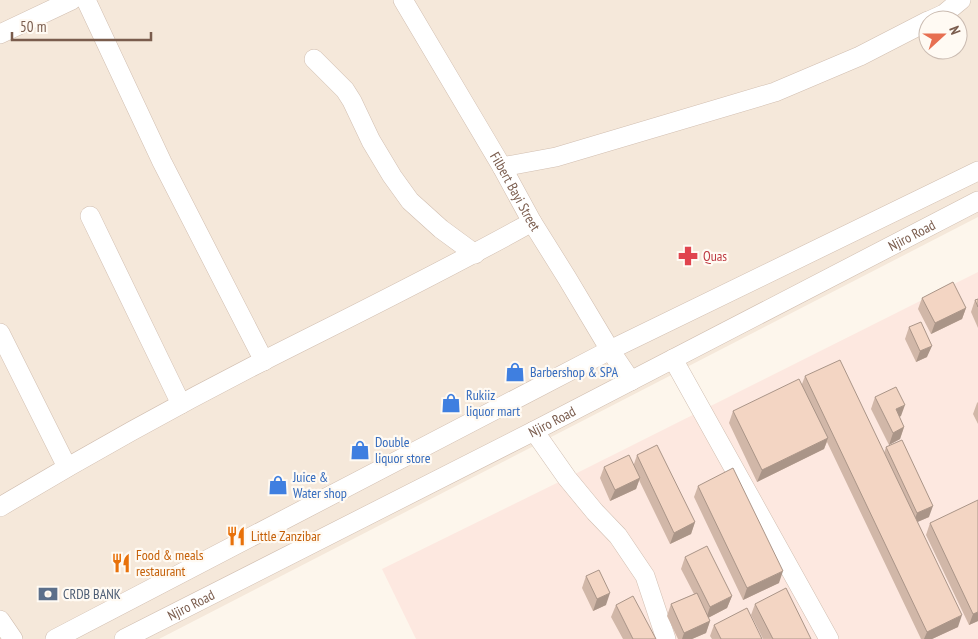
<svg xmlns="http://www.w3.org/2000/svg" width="978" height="639" font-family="'PT Sans Narrow',sans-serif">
<rect width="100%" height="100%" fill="#fdf6ec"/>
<path fill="#f5e8da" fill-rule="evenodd" d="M0,0H978V217L159,639H0ZM928,20H958V50H928Z"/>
<path fill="#fde8e0" d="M978,272V639H416L382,569L567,478Z"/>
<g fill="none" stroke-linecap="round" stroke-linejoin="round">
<defs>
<g id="minor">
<path d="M86,0L162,162L264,361"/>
<path id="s1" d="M403,0L502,167L532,222L567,278L610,350L631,381"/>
<path d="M931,20L944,14L961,0"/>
<path d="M0,34L72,0"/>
<path d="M314,59L345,90L352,101L371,141L392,176L410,201L441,229L475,254"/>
<path d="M502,167L556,157L775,92L860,56L928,21"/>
<path d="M90,216L181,404"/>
<path d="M0,333L67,467"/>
<path d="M673,359L829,639"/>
<path d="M534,431L567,478L595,512L618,536L645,576L666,639"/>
<path d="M0,507C87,455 175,406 265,360C354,315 444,271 532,222"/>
<path d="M0,620L13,639"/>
<path d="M55,639L610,350L978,171"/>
<path id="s2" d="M124,639L534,431L978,201"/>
</g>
</defs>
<use href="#minor" stroke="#d1beb0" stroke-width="20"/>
<use href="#minor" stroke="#fff" stroke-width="19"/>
</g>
<path fill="#d1b7a8" d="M922,298L966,308L962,319L931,334L918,309Z
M978,299V328L971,312L975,300Z
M909,327L927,357L916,362L905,339Z
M805,376L884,453L886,447L929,517L917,522L958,627L932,639H921L827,442L824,449L757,482L729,423L733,411L802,384Z
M875,397L901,416L899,417L904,427L900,439L889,445L871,409Z
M978,402V424L973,414L977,403Z
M637,455L695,522L691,534L670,544L639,480L636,489L610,501L600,478L604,467L634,464Z
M698,486L779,583L743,600L694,497Z
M930,523L978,621L969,625L926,535Z
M685,557L732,596L727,608L708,618L710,621L706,633L692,639H678L667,616L671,604L694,594L681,569Z
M586,576L606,605L593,611L582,588Z
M755,604L811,639H763L751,615Z
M616,605L656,639H623L611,617Z
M714,625L762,639H712L710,636Z"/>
<path fill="#aa9588" d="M966,308L962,319L931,334L935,323Z
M932,346L927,357L916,362L920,351Z
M905,405L901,416L891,421L896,409Z
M904,427L900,439L889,445L893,433Z
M828,438L824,449L757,482L762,470Z
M640,478L636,489L610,501L615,490Z
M933,506L929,517L913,524L917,513Z
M695,522L691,534L670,544L674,533Z
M783,571L779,583L743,600L747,588Z
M610,593L606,605L593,611L597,599Z
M732,596L727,608L706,619L710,607Z
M978,612V621L969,625L973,614Z
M962,615L958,627L932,639H924L927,632Z
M710,621L706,633L692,639H682L684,633Z"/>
<path fill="#f3d5c3" stroke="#aa9588" d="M953,282L966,308L935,323L922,298Z
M978,299V307L975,300Z
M921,322L932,346L920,351L909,327Z
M840,360L962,615L927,632L805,376Z
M799,379L828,438L762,470L733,411Z
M896,387L905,405L896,409L904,427L893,433L875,397Z
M902,440L933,506L917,513L886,447Z
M657,445L695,522L674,533L637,455Z
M629,455L640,478L615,490L604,467Z
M733,468L783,571L747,588L698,486Z
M978,500V612L973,614L930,523Z
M707,546L732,596L710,607L685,557Z
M599,570L610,593L597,599L586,576Z
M786,588L811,639H773L755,604Z
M697,593L710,621L684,633L671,604Z
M633,596L656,639H633L616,605Z
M747,608L762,639H721L714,625Z"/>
<defs>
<symbol id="pharmacy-bare" viewBox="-9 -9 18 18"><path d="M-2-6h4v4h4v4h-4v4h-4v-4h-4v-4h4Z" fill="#e0444e" stroke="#fffaf3" stroke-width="2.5" paint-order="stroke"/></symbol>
<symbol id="shop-bare" viewBox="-9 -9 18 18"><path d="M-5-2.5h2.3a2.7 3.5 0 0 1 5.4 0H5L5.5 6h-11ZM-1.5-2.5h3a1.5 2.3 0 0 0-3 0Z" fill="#3f7fe0" stroke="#fffaf3" stroke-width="2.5" paint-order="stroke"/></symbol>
<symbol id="restaurant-bare" viewBox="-9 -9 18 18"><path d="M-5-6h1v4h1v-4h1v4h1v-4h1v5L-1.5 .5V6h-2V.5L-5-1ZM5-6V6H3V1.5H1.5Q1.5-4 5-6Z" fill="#e8710a" stroke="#fffaf3" stroke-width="2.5" paint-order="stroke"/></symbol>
<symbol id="bank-bare" viewBox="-9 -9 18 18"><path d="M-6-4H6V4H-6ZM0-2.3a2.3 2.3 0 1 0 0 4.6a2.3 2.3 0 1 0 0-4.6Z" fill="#5c6f8a" stroke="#fffaf3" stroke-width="2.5" paint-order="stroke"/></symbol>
</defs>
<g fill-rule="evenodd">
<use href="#pharmacy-bare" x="674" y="242" width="28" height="28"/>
<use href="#shop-bare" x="501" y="358" width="28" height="28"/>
<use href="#shop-bare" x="437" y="389" width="28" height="28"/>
<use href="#shop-bare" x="346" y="436" width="28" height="28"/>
<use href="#shop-bare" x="264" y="471" width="28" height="28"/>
<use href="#restaurant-bare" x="222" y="522" width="28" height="28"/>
<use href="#restaurant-bare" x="107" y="549" width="28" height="28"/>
<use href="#bank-bare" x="34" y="580" width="28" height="28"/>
</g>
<g text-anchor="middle" stroke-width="4.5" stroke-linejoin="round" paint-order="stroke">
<g font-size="14" fill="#7a5c4d" stroke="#fffaf3">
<text dy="5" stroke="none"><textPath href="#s1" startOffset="222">Filbert Bayi Street</textPath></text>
<text dy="5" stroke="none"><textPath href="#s2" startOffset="885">Njiro Road</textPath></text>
<text dy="5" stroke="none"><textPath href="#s2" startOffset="480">Njiro Road</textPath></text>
<text dy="5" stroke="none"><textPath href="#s2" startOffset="75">Njiro Road</textPath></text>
</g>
<g font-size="14" fill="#be3a42" stroke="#fffaf3" text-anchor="start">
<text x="703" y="261">Quas</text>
</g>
<g font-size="14" fill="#366cbe" stroke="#fffaf3" text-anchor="start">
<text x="530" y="377">Barbershop &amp; SPA</text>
<text x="466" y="400">Rukiiz<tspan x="466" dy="16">liquor mart</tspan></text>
<text x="375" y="447">Double<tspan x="375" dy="16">liquor store</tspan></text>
<text x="293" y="482">Juice &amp;<tspan x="293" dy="16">Water shop</tspan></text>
</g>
<g font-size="14" fill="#c56008" stroke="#fffaf3" text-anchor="start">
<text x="251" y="541">Little Zanzibar</text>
<text x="136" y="560">Food &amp; meals<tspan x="136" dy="16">restaurant</tspan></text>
</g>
<g font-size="14" fill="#4e5e75" stroke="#fffaf3" text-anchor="start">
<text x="63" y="599">CRDB BANK</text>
</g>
</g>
<g transform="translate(943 35) rotate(69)"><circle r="24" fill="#fffaf3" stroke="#cabbb1"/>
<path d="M0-4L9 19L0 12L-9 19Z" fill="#e76f51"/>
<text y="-8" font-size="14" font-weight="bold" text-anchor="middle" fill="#7a5c4d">N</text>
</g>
<path d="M12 32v8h139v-8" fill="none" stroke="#7a5c4d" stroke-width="2.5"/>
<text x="20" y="32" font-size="15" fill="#7a5c4d" stroke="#fffaf3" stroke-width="4" paint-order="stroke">50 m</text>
</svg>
